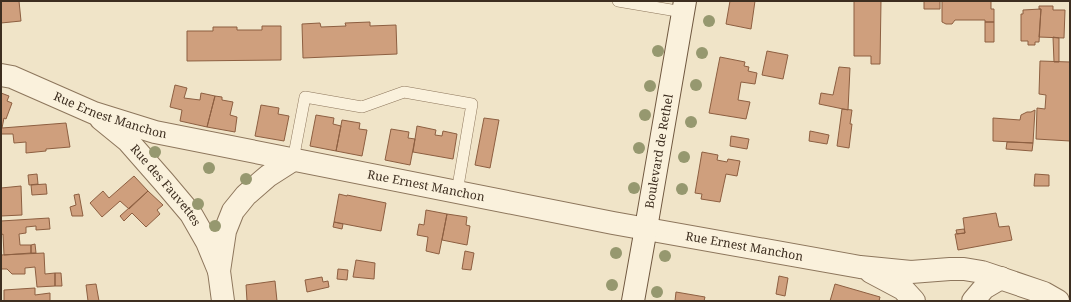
<svg xmlns="http://www.w3.org/2000/svg" width="1071" height="302" font-family="'Noto Serif',serif">
<rect width="100%" height="100%" fill="#f0e4c8"/>
<path fill="#cf9f7d" stroke="#8d5f41" d="M1,1H19L21,21L1,23Z
M730,1H755L751,29L726,24Z
M854,1H881L880,64H871V56H854Z
M924,1H940V9H924Z
M942,1H991V9H994V22H985V20H955L952,24H946L942,22Z
M1039,6H1053V10H1065L1064,38L1039,37L1041,9H1039Z
M1041,9L1039,42H1035V45H1028V41H1021V14H1023V10Z
M370,22V26L396,25L397,54L303,58L302,24L320,23L321,27L346,26L345,23Z
M985,22H994V42H985Z
M262,26H281V60L187,61V31H213V27H237V30H262Z
M1053,37L1059,38V62H1054Z
M767,51L788,55L783,79L762,75Z
M720,57L745,62L744,66L749,67L748,71L757,73L755,84L741,82L738,100L750,102L746,119L709,113Z
M1040,61L1070,62V141L1036,139L1037,108L1045,109L1046,95L1039,94Z
M839,67L850,68L848,110L819,104L821,93L833,95Z
M175,85L187,88L184,98L200,100L201,93L215,96L207,127L180,121L182,110L170,107Z
M1,93L9,96L7,101L12,103L6,119L4,118L2,128L66,123L70,147L46,149V151L26,153V142L14,143L13,134H1Z
M215,96L222,97V100L233,102L230,115L237,117L235,132L207,127Z
M261,105L279,108L278,114L289,116L284,141L255,136Z
M842,109L852,110L850,124H852L849,148L837,146Z
M1035,110L1033,143L993,141V118L1020,120L1021,115L1027,112H1031Z
M316,115L334,118L333,124L341,126L336,151L310,146Z
M484,118L499,120L490,168L475,165Z
M342,120L360,123L359,129L367,130L362,156L336,151Z
M417,126L436,130L435,135L442,136L443,131L457,134L453,159L413,152Z
M391,129L409,132L408,138L415,139L410,165L385,160Z
M810,131L829,135L827,144L809,141Z
M731,136L749,139L747,149L730,146Z
M1007,142L1033,143L1032,151L1006,149Z
M702,152L718,155L717,160L727,162L728,159L740,161L737,176L726,174L720,202L701,199L702,194L695,193Z
M37,174L38,184L29,185L28,175Z
M1035,174L1049,175V186H1034Z
M134,176L148,191L129,209L120,201L102,217L90,203L103,191L109,198Z
M46,184L47,194L32,195L31,185Z
M21,186L22,215L1,216V188Z
M148,191L163,205L157,210L160,214L146,227L132,213L124,221L120,216Z
M79,194L83,216H72L70,207L76,205L74,195Z
M339,194L347,196V195L386,203L381,231L334,222Z
M426,210L447,214L439,254L426,251L428,237L417,235L419,224L424,225Z
M996,213L999,227L1009,226L1012,240L958,250L955,234L965,233L963,218Z
M447,214L467,217L466,225L470,226L467,245L442,240Z
M49,218L50,229L36,230V226L26,227V233L19,234L20,245H31V253L4,255L3,234L1,235V221Z
M334,222L343,224L342,229L333,227Z
M964,229L965,233L957,234L956,230Z
M35,244L36,253H31V245Z
M465,251L474,253L471,270L462,269Z
M44,253L45,274L55,273V286L37,287L35,267L25,268V274H12L7,269H1V255Z
M356,260L375,263L374,279L353,277Z
M338,269L348,270L347,280L337,279Z
M55,273H61L62,286H55Z
M779,276L788,278L785,296L776,294Z
M322,277L323,282L328,281L329,287L307,292L305,280Z
M275,281L277,301H247L246,285Z
M96,284L99,301H88L86,285Z
M835,284L880,297L879,301H830Z
M35,288V295L50,293V301H4V290Z
M676,292L705,297L704,301H675Z"/>
<g fill="none" stroke-linecap="round" stroke-linejoin="round">
<defs>
<path id="lane" d="M618,1L683,12
M293,160L305,97L362,107L404,92L472,104L457,192"/>
<g id="street">
<path id="s1" d="M1,75L12,77L94,113L155,132L613,223L860,267L911,272L950,269H964L982,272L1044,293L1058,301"/>
<path id="s2" d="M101,119L128,141L164,182L191,214L207,242L219,271"/>
<path d="M871,272L903,289L914,301"/>
<path d="M223,301L219,271L225,231L233,211L246,195L268,176L293,160"/>
<path d="M973,301L984,288L1001,278"/>
</g>
<g id="secondary">
<path id="s3" d="M633,301L646,228L685,1"/>
</g>
</defs>
<use href="#lane" stroke="#8d765c" stroke-width="12"/>
<use href="#street" stroke="#8d765c" stroke-width="24"/>
<use href="#secondary" stroke="#6f573f" stroke-width="24"/>
<use href="#lane" stroke="#faf1dc" stroke-width="11"/>
<use href="#street" stroke="#faf1dc" stroke-width="22"/>
<use href="#secondary" stroke="#faf1dc" stroke-width="22"/>
</g>
<g fill="#96986f">
<circle cx="709" cy="21" r="6"/>
<circle cx="658" cy="51" r="6"/>
<circle cx="702" cy="53" r="6"/>
<circle cx="696" cy="85" r="6"/>
<circle cx="650" cy="86" r="6"/>
<circle cx="645" cy="115" r="6"/>
<circle cx="691" cy="122" r="6"/>
<circle cx="639" cy="148" r="6"/>
<circle cx="155" cy="152" r="6"/>
<circle cx="684" cy="157" r="6"/>
<circle cx="209" cy="168" r="6"/>
<circle cx="246" cy="179" r="6"/>
<circle cx="634" cy="188" r="6"/>
<circle cx="682" cy="189" r="6"/>
<circle cx="198" cy="204" r="6"/>
<circle cx="215" cy="226" r="6"/>
<circle cx="616" cy="253" r="6"/>
<circle cx="665" cy="256" r="6"/>
<circle cx="612" cy="285" r="6"/>
<circle cx="657" cy="292" r="6"/>
</g>
<g text-anchor="middle" stroke-width="3" stroke-linejoin="round" paint-order="stroke">
<g font-size="12" fill="#3d2e20" stroke="#f7eed8">
<text dy="4" stroke="none"><textPath href="#s1" startOffset="117">Rue Ernest Manchon</textPath></text>
<text dy="4" stroke="none"><textPath href="#s3" startOffset="152">Boulevard de Rethel</textPath></text>
<text dy="4" stroke="none"><textPath href="#s2" startOffset="93">Rue des Fauvettes</textPath></text>
<text dy="4" stroke="none"><textPath href="#s1" startOffset="441">Rue Ernest Manchon</textPath></text>
<text dy="4" stroke="none"><textPath href="#s1" startOffset="765">Rue Ernest Manchon</textPath></text>
</g>
</g>
<rect width="1071" height="302" fill="none" stroke="#3d2e20" stroke-width="4"/>
</svg>
